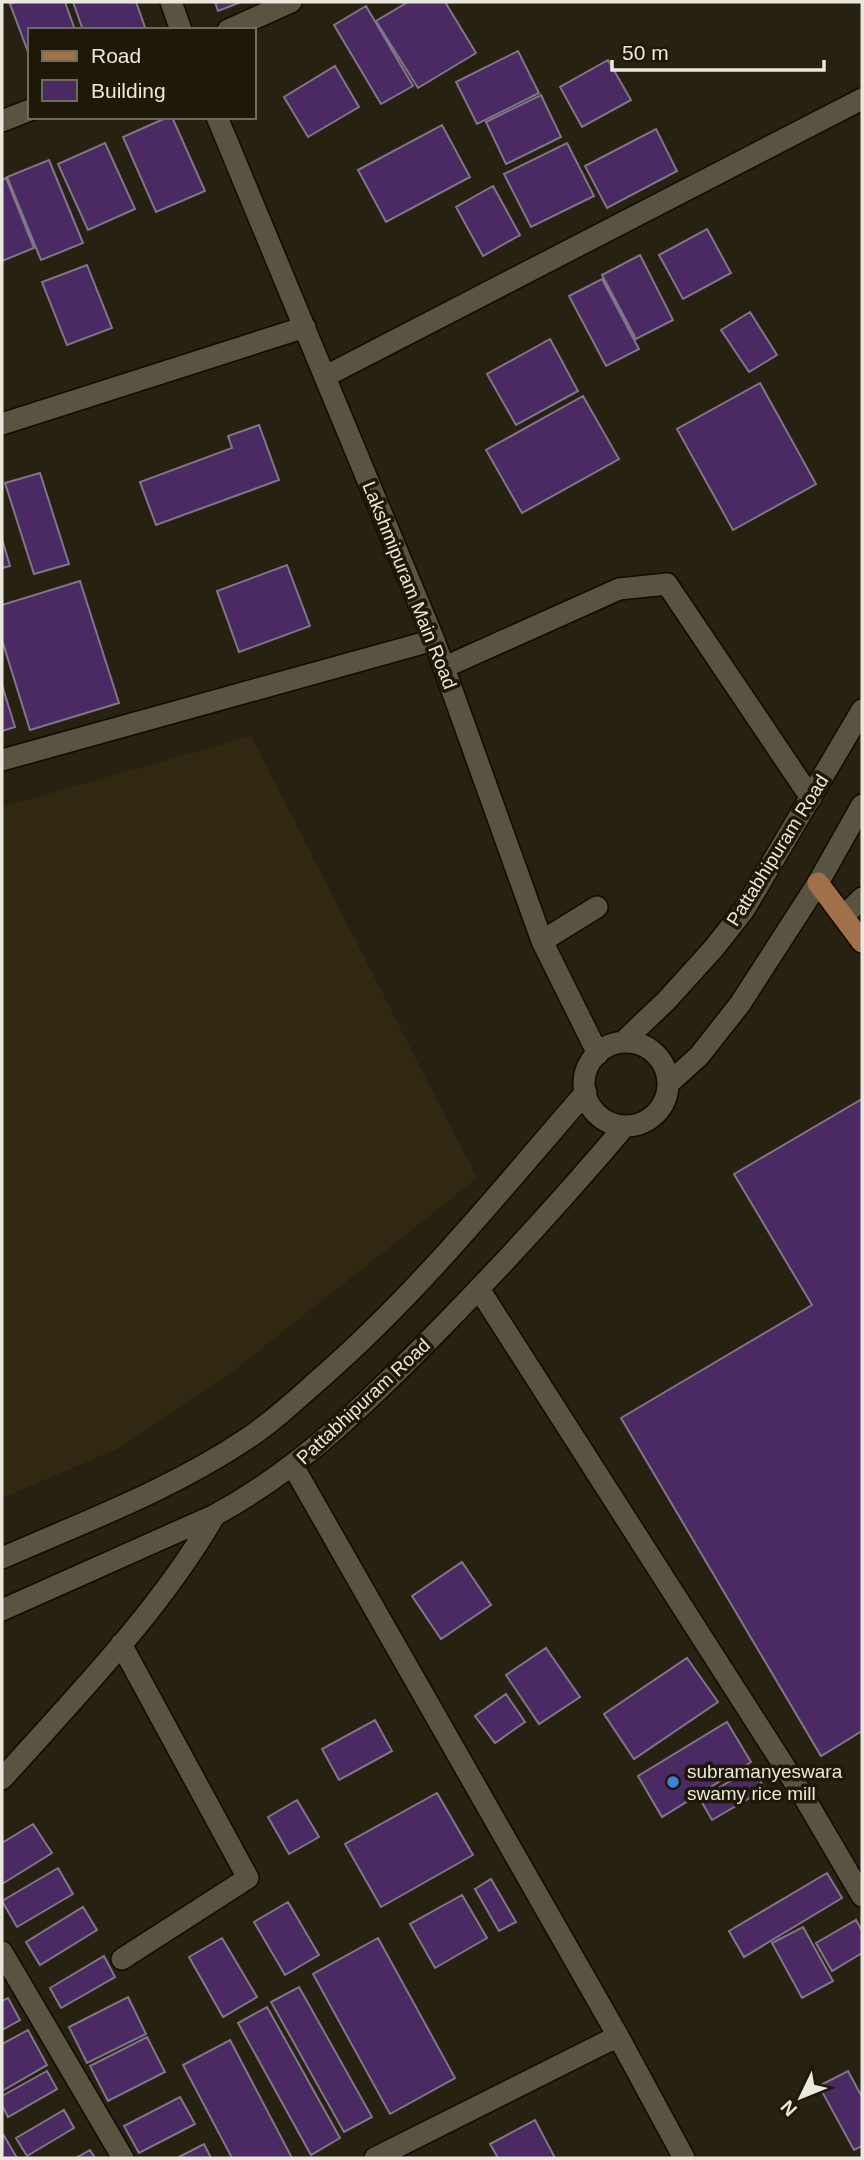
<svg xmlns="http://www.w3.org/2000/svg" width="864" height="2160" font-family="Arial,sans-serif">
<rect width="100%" height="100%" fill="#272111"/>
<path fill="#302811" d="M251,736L477,1178L237,1368L117,1449L2,1498V807Z"/>
<path fill="#4b2963" stroke="#7f7688" stroke-width="2" d="M15,2H65L75,30H30V57L10,4Z
M73,2H136L146,30H83Z
M215,2H241L218,11Z
M408,2H445L476,53L418,88L376,21Z
M366,6L413,86L381,104L334,25Z
M518,51L539,93L477,124L456,82Z
M608,60L631,100L582,127L560,87Z
M335,66L359,107L308,137L284,97Z
M541,95L561,137L506,164L486,122Z
M168,117H172L205,191L156,212L123,137Z
M442,125L470,177L386,222L358,170Z
M656,129L677,171L607,208L585,166Z
M105,143L135,209L88,230L58,164Z
M567,143L594,196L531,227L504,174Z
M49,160L83,243L41,260L7,177Z
M6,178L34,248L2,261V180Z
M493,186L520,235L483,256L456,207Z
M707,229L731,273L683,299L659,255Z
M640,255L673,320L636,339L602,275Z
M87,265L112,328L67,345L42,282Z
M602,279L639,349L606,366L569,296Z
M750,312L777,355L749,372L721,330Z
M550,339L578,391L516,425L487,374Z
M760,383L816,484L733,530L677,429Z
M583,396L619,459L522,513L486,450Z
M259,425L279,480L156,525L140,482L232,448L228,436Z
M40,473L69,564L34,574L5,483Z
M2,539L10,566L2,568Z
M287,565L310,626L239,652L217,591Z
M80,581L119,703L30,730L2,640V605Z
M2,685L15,727L2,731Z
M862,1099V1731L821,1756L621,1418L812,1305L734,1174Z
M462,1562L491,1605L441,1639L412,1596Z
M546,1648L580,1697L539,1724L506,1675Z
M687,1658L718,1702L634,1759L604,1714Z
M506,1694L525,1722L495,1743L475,1716Z
M375,1720L392,1751L339,1780L322,1749Z
M727,1722L751,1762L662,1817L638,1776Z
M752,1768L765,1789L712,1820L700,1799Z
M437,1793L473,1855L381,1907L345,1844Z
M297,1800L319,1837L289,1854L268,1817Z
M33,1824L52,1853L2,1884V1843Z
M58,1868L73,1894L17,1927L2,1901Z
M827,1873L842,1898L744,1957L729,1931Z
M491,1879L516,1922L499,1931L475,1889Z
M462,1895L487,1938L435,1968L410,1924Z
M288,1902L319,1955L285,1975L254,1922Z
M83,1907L97,1930L40,1965L26,1942Z
M856,1920L862,1931V1953L832,1971L816,1943Z
M803,1927L833,1981L802,1998L772,1943Z
M222,1938L257,1997L223,2017L189,1957Z
M378,1938L455,2078L390,2114L313,1974Z
M104,1956L115,1977L61,2008L50,1988Z
M299,1987L372,2117L344,2132L271,2002Z
M128,1997L146,2034L87,2063L69,2027Z
M8,1998L20,2020L2,2030V2001Z
M267,2007L340,2138L311,2155L238,2023Z
M28,2030L47,2065L2,2091V2044Z
M147,2037L165,2072L108,2101L90,2066Z
M230,2040L292,2158H232L183,2065Z
M47,2071L57,2089L8,2117L2,2105V2096Z
M848,2071L862,2097V2146L854,2150L819,2086Z
M180,2097L195,2124L139,2153L124,2126Z
M64,2110L74,2128L27,2156L16,2138Z
M535,2120L555,2158H498L490,2144Z
M3,2134L17,2158H2Z
M204,2144L211,2158H177Z
M90,2150L95,2158H76Z"/>
<g fill="none" stroke-linecap="round" stroke-linejoin="round">
<defs>
<path id="minor" d="M171,2L181,30
M228,30L291,2
M217,117L434,640L542,941L598,1054
M2,121L30,110
M326,376L862,99
M2,424L305,327
M445,667L619,589L667,584L811,798
M2,760L434,640
M844,916L862,898
M542,941L597,907
M623,1042L667,1000L714,948L744,910L862,710
M584 1084a42 42 0 1 1 84 0a42 42 0 1 1-84 0Z
M668,1084L699,1056L740,1004L818,883L862,805
M479,1289L804,1797L862,1896
M293,1466L618,2036L684,2158
M2,1558C84,1522 170,1490 245,1440C273,1422 298,1398 323,1376C420,1291 501,1190 586,1092
M2,1610L215,1515C300,1469 368,1402 435,1334C501,1267 564,1198 625,1126
M121,1644L248,1878L122,1959
M2,1779C77,1695 158,1613 215,1515
M2,1952L123,2158
M375,2158L618,2036"/>
<path id="major" d="M818,883L862,942"/>
</defs>
<use href="#minor" stroke="#100a00" stroke-width="24"/>
<use href="#major" stroke="#100a00" stroke-width="24"/>
<use href="#minor" stroke="#595341" stroke-width="21"/>
<use href="#major" stroke="#9f704a" stroke-width="21"/>
</g>
<circle fill="#3f7fe0" stroke="#1d1808" stroke-width="2.5" cx="673" cy="1782" r="7"/>
<g text-anchor="middle" stroke-width="7" stroke-linejoin="round" paint-order="stroke">
<g font-size="19" fill="#eae7dc" stroke="#1d1808">
<text transform="translate(410 585) rotate(68)" y="7">Lakshmipuram Main Road</text>
<text transform="translate(777 850) rotate(-58)" y="7">Pattabhipuram Road</text>
<text transform="translate(363 1401) rotate(-43)" y="7">Pattabhipuram Road</text>
</g>
<g font-size="19" fill="#eae7dc" stroke="#1d1808" text-anchor="start">
<text x="687" y="1778">subramanyeswara<tspan x="687" dy="22">swamy rice mill</tspan></text>
</g>
</g>
<rect width="864" height="2160" fill="none" stroke="#eae7dc" stroke-width="7"/>
<rect x="28" y="28" width="228" height="91" fill="#1d1808" stroke="#6f6b5d" stroke-width="2"/>
<rect x="42" y="51" width="35" height="10" fill="#9f704a" stroke="#6f6b5d" stroke-width="2"/>
<text x="91" y="63" font-size="21" fill="#eae7dc">Road</text>
<rect x="42" y="80" width="35" height="21" fill="#4b2963" stroke="#6f6b5d" stroke-width="2"/>
<text x="91" y="98" font-size="21" fill="#eae7dc">Building</text>
<g transform="translate(801 2097) rotate(227)" stroke="#1d1808" stroke-width="5" paint-order="stroke">
<path d="M0-5L12 26L0 18L-12 26Z" fill="#eae7dc"/>
<text y="-10" font-size="19" font-weight="bold" text-anchor="middle" fill="#eae7dc">N</text>
</g>
<path d="M612 60v10h212v-10" fill="none" stroke="#eae7dc" stroke-width="3.5"/>
<text x="622" y="60" font-size="21" fill="#eae7dc" stroke="#1d1808" stroke-width="5" paint-order="stroke">50 m</text>
</svg>
